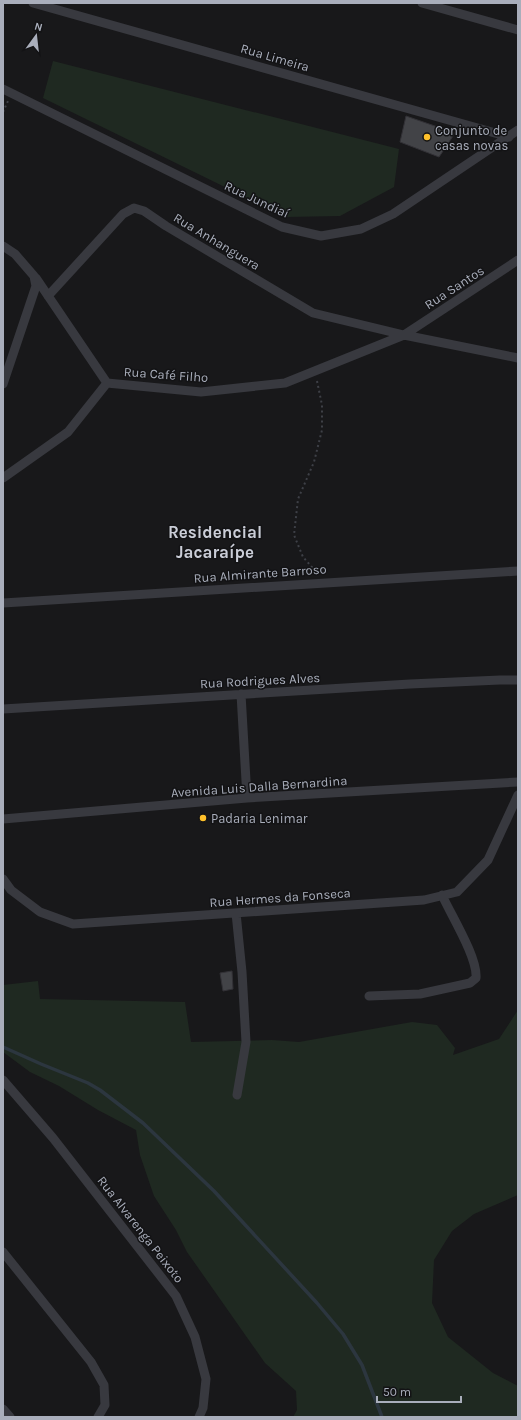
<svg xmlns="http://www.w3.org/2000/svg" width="521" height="1420" font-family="Karla,sans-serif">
<rect width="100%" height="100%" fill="#18181a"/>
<path fill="#1f2921" d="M53,61L399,149L394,187L340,216L286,217L43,98Z
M38,981L40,999L185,1002L191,1042L272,1040L299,1042L412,1022L437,1025L455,1048L453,1055L499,1039L518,1010V1195L474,1214L452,1231L434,1260L432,1303L448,1337L493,1373L518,1386V1417H293L297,1410L296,1391L265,1363L187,1252L176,1230L154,1196L140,1155L136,1130L98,1110L59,1086L30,1072L3,1052V985Z"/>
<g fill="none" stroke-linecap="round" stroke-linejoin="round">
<path stroke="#2c363f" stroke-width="3.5" d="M3,1047L41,1064L88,1083L100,1090L143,1123L214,1191L317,1303L343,1334L362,1365L382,1417"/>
</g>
<path fill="#424347" stroke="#323136" d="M406,116L455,133L439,157L400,142Z
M232,971L233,989L223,991L220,973Z"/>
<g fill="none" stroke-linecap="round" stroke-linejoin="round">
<path stroke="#3e4047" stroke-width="2" stroke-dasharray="2 3" stroke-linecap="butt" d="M3,112L8,101
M317,381L322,405V430L314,462L298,499L294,535L303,557L318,574"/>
<path stroke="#38393f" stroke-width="9" d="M33,3L509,137
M422,3L518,30
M3,89L282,227L321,236L361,229L393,214L518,130
M3,246L15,254L34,276L36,286L3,384
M36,278L107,383
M48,296L123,214L134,208L144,211L166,226L313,313L404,335L518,358
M107,383L201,392L285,383L404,335L518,260
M3,478L68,432L107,383
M3,603L518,571
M241,694L247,798
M3,709L410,684L500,680H518
M3,819L247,798L518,782
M3,879L11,890L40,912L73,924L424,900L457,892L488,860L518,795
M236,913L242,972L246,1042L237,1095
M369,996L420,994L470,983L476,978C478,958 451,915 442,895
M3,1080L53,1138L176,1296L195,1337L206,1379L203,1408L199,1417
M3,1252L91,1362L104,1385L105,1405L98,1417
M3,1409L10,1417"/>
</g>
<g fill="#ffc12b" stroke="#131315" stroke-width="1.5">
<circle cx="427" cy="137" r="4"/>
<circle cx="203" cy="818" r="4"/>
</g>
<g text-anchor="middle" stroke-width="3" stroke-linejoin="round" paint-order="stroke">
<g font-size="13" fill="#a9aebb" stroke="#131315">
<text transform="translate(275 57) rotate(16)" y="5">Rua Limeira</text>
<text transform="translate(257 199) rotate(25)" y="5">Rua Jundiaí</text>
<text transform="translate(217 241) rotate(31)" y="5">Rua Anhanguera</text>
<text transform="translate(454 287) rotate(-33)" y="5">Rua Santos</text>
<text transform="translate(166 374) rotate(4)" y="5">Rua Café Filho</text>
<text transform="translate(260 573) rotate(-4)" y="5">Rua Almirante Barroso</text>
<text transform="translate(260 680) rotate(-3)" y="5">Rua Rodrigues Alves</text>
<text transform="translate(259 786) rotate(-4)" y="5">Avenida Luis Dalla Bernardina</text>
<text transform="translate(280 897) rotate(-4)" y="5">Rua Hermes da Fonseca</text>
<text transform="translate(141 1229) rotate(52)" y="5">Rua Alvarenga Peixoto</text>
</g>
<g font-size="13" fill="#a9aebb" stroke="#131315" text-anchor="start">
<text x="435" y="135">Conjunto de<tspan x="435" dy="15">casas novas</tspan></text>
<text x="211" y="823">Padaria Lenimar</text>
</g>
<g font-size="17" font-weight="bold" fill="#cacdd7" stroke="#131315">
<text x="215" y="538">Residencial<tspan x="215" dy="20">Jacaraípe</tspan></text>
</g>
</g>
<rect width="521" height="1420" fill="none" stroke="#a9aebb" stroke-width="8"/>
<g transform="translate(36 36) rotate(15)" stroke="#131315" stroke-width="3" paint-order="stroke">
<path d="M0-3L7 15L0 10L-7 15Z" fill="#a9aebb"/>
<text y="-6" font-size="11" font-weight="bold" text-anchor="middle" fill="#a9aebb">N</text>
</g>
<path d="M377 1396v6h84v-6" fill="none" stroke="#a9aebb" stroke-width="2"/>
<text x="383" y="1396" font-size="12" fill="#a9aebb" stroke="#131315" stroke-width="3" paint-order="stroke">50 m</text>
</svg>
